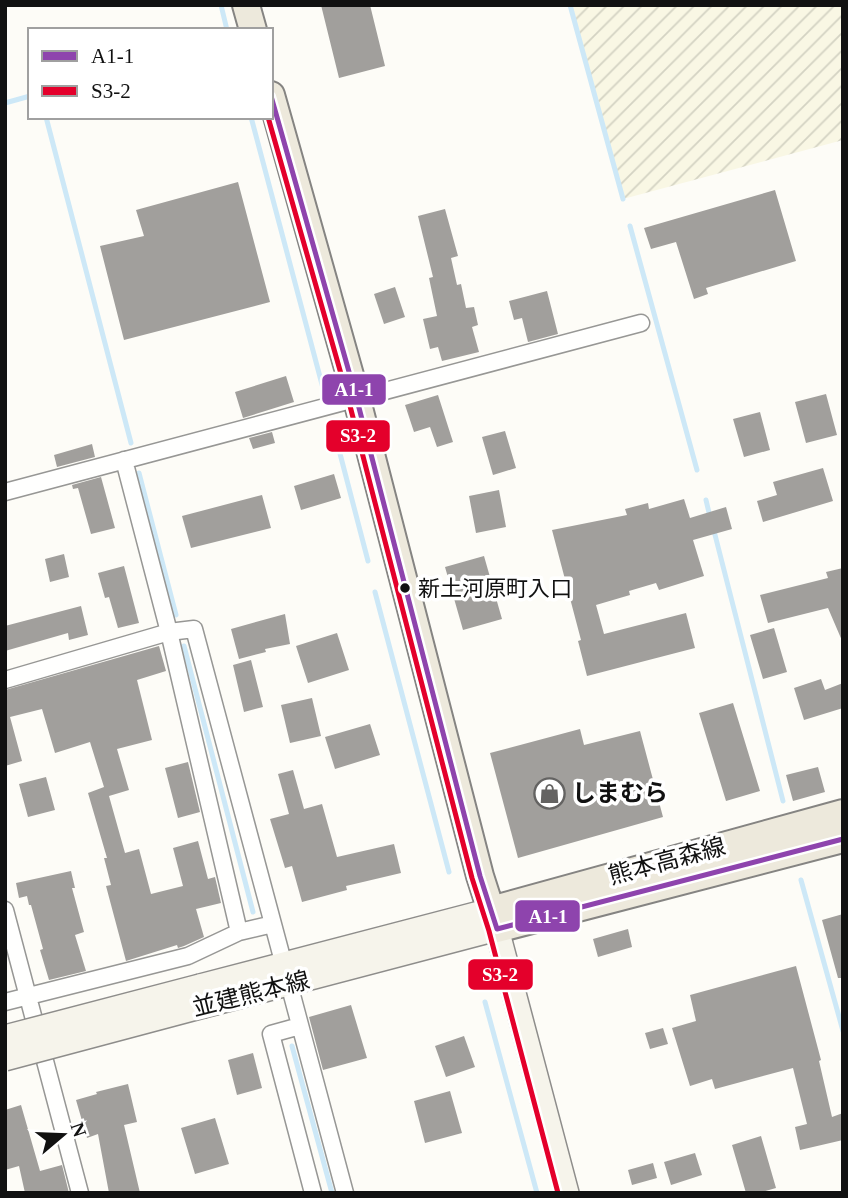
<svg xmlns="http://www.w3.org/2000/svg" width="848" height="1198" font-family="'Times New Roman','Noto Sans JP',serif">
<defs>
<pattern id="farmland-furrows" width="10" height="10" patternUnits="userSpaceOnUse" patternTransform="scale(1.75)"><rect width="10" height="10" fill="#f9f7e4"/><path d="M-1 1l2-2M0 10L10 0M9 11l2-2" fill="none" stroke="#d4d3c3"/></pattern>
</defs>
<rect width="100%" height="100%" fill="#fdfcf7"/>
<path fill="url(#farmland-furrows)" d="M570,5H843V140L623,199Z"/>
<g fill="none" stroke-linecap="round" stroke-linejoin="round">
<path stroke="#cde8f7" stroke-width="5" d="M221,5L227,30
M570,5L623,199
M5,103L30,96
M46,117L131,443
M251,117L324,392
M630,226L697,470
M332,423L368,561
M139,473L176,615
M706,500L710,517
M713,527L783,801
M375,592L449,872
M184,646L253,912
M801,880L843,1031
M485,1002L537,1193
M292,1046L332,1193"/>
</g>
<path fill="#a19f9c" d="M321,5H370L385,66L339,78Z
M238,182L270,302L124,340L100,246L144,236L136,210Z
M775,190L796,261L706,288L708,294L694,299L676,242L651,249L644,228Z
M445,209L458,256L451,258L457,285L461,284L466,308L474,307L478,325L472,327L479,352L442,361L438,347L430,349L423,319L437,316L429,278L433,277L418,216Z
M395,287L405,317L384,324L374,294Z
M547,291L558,334L528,342L522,318L514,320L509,301Z
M286,376L294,402L243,418L235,392Z
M826,394L837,435L806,443L795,402Z
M438,395L453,442L437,447L430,427L414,432L405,405Z
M760,412L770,450L744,457L733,419Z
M505,431L516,468L493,475L482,437Z
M272,432L275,443L253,449L249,438Z
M92,444L95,457L57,467L54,455Z
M823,468L833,501L763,522L757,501L777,495L773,482Z
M334,474L341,498L301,510L294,486Z
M101,477L115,528L91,534L78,488L73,489L72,485Z
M499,490L506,527L476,533L469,496Z
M262,495L271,528L191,548L182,516Z
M684,499L690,518L726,507L732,529L693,540L704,576L659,590L656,583L629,591L630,595L596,605L604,634L686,613L695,648L587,676L578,641L581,640L552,530L627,515L625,509L648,503L649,509Z
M64,554L69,577L50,582L45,559Z
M484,556L502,619L463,630L445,567Z
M124,566L139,623L118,628L109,597L105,598L98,573Z
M843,568V643L828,608L768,623L760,595L828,578L826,572Z
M81,606L88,635L69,640L68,633L5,651V626Z
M285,614L290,644L265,649L266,652L239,659L231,629Z
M774,628L787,672L763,679L750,635Z
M337,633L349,670L308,683L296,646Z
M159,646L166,671L137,680L152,740L117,749L129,790L109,796L125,853L139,849L151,894L183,886L173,848L198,841L208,879L215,877L221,903L196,909L204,937L184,946L178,948L177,945L126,961L106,886L111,885L104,858H107L88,793L104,787L90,742L55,753L42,709L10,717L22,761L5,766V690Z
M251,660L263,707L244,712L233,665Z
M821,679L825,690L843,683V708L804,720L794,688Z
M312,698L321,736L290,743L281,705Z
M733,703L760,791L726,801L699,713Z
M370,724L380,755L335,769L325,737Z
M580,729L584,745L640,731L663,817L518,858L490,753Z
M188,762L200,812L178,818L165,768Z
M818,767L825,792L793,801L786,775Z
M293,770L304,809L322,804L337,857L394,844L401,873L346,886L347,890L302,902L292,866L285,868L270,819L289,814L278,774Z
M46,777L55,810L28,817L19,784Z
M71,871L75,888H72L84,932L75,935L86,971L49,980L40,950L43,949L31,905H29L27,896L19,898L16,883Z
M843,914V978H838L822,920Z
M628,929L632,947L598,957L593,939Z
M796,966L821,1060L819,1061L832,1117L843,1113V1140L800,1150L795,1127L807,1124L793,1068L715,1089L712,1079L690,1086L672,1028L696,1021L690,995Z
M351,1005L367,1058L323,1070L309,1017Z
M663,1028L668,1044L650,1049L645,1033Z
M464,1036L475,1067L446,1077L435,1046Z
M253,1053L262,1088L237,1095L228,1060Z
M128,1084L137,1122L124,1125L140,1193H109L98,1134L87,1138L76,1100L97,1094L96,1092Z
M450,1091L462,1133L425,1143L414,1101Z
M21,1105L40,1171L62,1165L69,1193H25L19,1166L5,1170V1110Z
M215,1118L229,1164L195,1174L181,1128Z
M761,1136L776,1188L758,1193H746L732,1145Z
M695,1153L702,1175L671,1185L664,1162Z
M653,1163L657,1178L632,1185L628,1170Z"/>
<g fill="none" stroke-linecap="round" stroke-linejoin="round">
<defs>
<path id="street" d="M124,460L169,632L239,932
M5,492L641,323
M5,680L169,632L194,629L345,1193
M5,910L80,1193
M5,1002L188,956L239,932L273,924
M300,1026L271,1034L313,1193"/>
<path id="secondary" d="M200,986L491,910
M204,1006L497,929L567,1193"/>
<path id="primary" d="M246,5L253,30
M271,95L357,400L480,876L497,929L843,839
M491,910L843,813"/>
</defs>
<use href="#street" stroke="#979795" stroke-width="19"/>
<use href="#secondary" stroke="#8e8d8b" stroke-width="26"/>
<use href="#primary" stroke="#858482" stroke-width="30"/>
<use href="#street" stroke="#fffffe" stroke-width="16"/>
<use href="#secondary" stroke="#f6f4eb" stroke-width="23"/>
<use href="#primary" stroke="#ede9dc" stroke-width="26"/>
<defs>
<path id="secondary-bridge" d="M5,1037L200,986
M5,1059L204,1006"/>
</defs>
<use href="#secondary-bridge" stroke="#8e8d8b" stroke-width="26" stroke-linecap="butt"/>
<use href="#secondary-bridge" stroke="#f6f4eb" stroke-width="23"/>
<defs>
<path id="bus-1" d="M271,96L357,400L480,876L497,929L843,839"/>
<path id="bus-2" d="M268,117L349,402L472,878L489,931L558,1193"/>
</defs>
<use href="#bus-1" stroke="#fff" stroke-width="10"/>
<use href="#bus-2" stroke="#fff" stroke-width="10"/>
<use href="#bus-1" stroke="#8e44ad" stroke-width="5"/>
<use href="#bus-2" stroke="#e4002b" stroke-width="5"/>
</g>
<defs>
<symbol id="shop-ring" viewBox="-11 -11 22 22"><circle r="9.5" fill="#fff" stroke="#646362" stroke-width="1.5"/><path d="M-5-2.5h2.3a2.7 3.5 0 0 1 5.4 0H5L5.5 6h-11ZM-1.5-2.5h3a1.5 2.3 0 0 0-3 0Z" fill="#646362"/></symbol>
</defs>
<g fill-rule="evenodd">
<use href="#shop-ring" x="532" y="776" width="35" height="35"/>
</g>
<circle fill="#111" stroke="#fff" stroke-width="2.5" cx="405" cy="588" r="6"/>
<g text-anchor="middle" stroke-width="7" stroke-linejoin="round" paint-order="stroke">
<g font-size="22" fill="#111" stroke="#fff" text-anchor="start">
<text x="418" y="596">新土河原町入口</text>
</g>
<g font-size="24" font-weight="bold" fill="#111" stroke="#fff" text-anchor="start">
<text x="572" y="801">しまむら</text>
</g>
<g font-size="24" fill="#111" stroke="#fff">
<text transform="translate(667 861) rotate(-15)" y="8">熊本高森線</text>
<text transform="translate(251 994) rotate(-14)" y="8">並建熊本線</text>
</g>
</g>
<g stroke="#fff" stroke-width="2.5">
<rect x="321" y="373" width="66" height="33" rx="7" fill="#8e44ad"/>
<rect x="325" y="419" width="66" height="34" rx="7" fill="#e4002b"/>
<rect x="514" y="899" width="67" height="34" rx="7" fill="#8e44ad"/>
<rect x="467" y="958" width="67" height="33" rx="7" fill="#e4002b"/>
</g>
<g font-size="19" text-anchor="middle" font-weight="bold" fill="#fff">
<text x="354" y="396">A1-1</text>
<text x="358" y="442">S3-2</text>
<text x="548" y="923">A1-1</text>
<text x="500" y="981">S3-2</text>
</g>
<rect width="848" height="1198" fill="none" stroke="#111111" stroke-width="14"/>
<rect x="28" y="28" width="245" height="91" fill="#ffffff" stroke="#a0a0a0" stroke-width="2"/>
<rect x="42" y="51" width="35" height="10" fill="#8e44ad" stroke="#a0a0a0" stroke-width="2"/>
<text x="91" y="63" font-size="21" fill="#111111">A1-1</text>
<rect x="42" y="86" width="35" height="10" fill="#e4002b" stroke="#a0a0a0" stroke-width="2"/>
<text x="91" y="98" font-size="21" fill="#111111">S3-2</text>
<g transform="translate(63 1135) rotate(71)" stroke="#ffffff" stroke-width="5" paint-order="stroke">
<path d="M0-5L12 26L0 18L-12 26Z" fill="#111111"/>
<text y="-10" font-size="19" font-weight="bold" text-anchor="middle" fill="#111111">N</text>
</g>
</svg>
